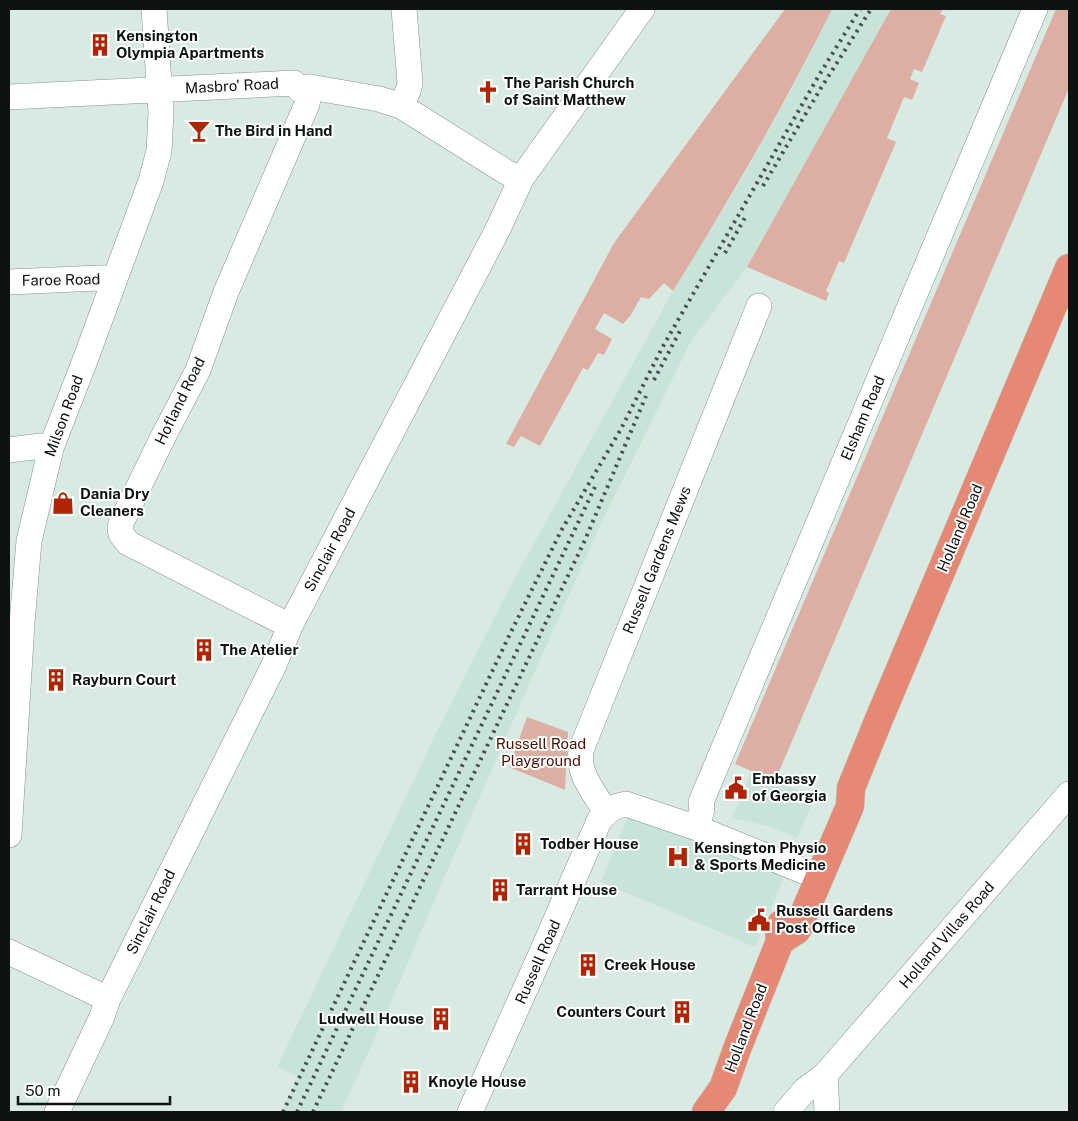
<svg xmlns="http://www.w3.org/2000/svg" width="1078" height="1121" font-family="'Public Sans',sans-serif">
<rect width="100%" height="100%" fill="#d8eae2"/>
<path fill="#c8e3d7" d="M832,9H891L747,267L690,343L601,524L534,673L437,894L389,1007L341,1112H281L298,1077L277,1067L434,738L510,587L673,291L733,194L797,79Z
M752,771L815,798L797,838L769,826L732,818Z
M629,813L784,878L755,947L601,882Z"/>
<path fill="#ddafa4" d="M785,9H832C784,106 730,199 673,291L664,283L649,299L641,297L630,316L623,324L604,313L595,329L612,339L604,355L598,353L588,370L583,368L540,446L521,436L514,447L506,444L614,243Z
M891,9H943L940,14L946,16L922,72L914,69L910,79L919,83L912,100L904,97L887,138L896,142L844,263L839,261L826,291L829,293L826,301L747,267Z
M1056,9H1069V88L775,781L735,764Z
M527,717L568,732L565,790L509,767Z"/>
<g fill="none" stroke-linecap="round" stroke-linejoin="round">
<defs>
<path id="minor" d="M9,97L294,83L299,89L310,87L379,99L401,106L506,172L521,179
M401,106L408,91L410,83L404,9
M9,282L99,278H105L114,281
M9,450L41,446L51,448
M290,626L128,543L121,534L120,528L121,523L163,437L198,370L226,292L307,104L310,87
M606,812C594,792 577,774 581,750L759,306
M697,828L702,809L701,802L1035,9
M9,835L22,623L29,541L51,448L84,363L151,181L159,151L161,113L154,9
M9,952L108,999
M825,1075L827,1112
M57,1112L101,1019L108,999L274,665L290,626L498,229L521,179L642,9
M470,1112L541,954L599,821C607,811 613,806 626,804L697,828L803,871
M786,1112L805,1090L825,1075L1069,794"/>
<path id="highway" d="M780,941L797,930L850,806L851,788L879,719L1069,268
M706,1112L723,1088L737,1049L780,941L779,928L781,924"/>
</defs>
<use href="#minor" stroke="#82938c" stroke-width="26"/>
<use href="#highway" stroke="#c5c6c6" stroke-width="29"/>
<use href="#minor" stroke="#fff" stroke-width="25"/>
<use href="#highway" stroke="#e58874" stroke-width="28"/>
<path stroke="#47504c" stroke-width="4" stroke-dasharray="2.5 5" stroke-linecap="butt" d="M763,186L821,88L871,9
M725,253L747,214
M654,380L681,329
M283,1112L508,638L561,531L621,429L662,348L818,77L860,9
M297,1112L595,487
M313,1112L585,540L646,396"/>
</g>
<defs>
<symbol id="building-bare" viewBox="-9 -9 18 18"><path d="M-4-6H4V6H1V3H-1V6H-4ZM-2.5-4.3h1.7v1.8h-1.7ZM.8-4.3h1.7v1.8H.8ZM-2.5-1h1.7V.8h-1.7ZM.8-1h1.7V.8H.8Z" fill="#b02401" stroke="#fff" stroke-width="2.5" paint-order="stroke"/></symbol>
<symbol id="church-bare" viewBox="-9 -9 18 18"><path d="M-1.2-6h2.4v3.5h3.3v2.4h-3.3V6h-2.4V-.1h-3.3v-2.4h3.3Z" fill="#b02401" stroke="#fff" stroke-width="2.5" paint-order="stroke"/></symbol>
<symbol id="bar-bare" viewBox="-9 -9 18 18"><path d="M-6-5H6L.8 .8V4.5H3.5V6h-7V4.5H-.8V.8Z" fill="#b02401" stroke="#fff" stroke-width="2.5" paint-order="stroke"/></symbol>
<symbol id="shop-bare" viewBox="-9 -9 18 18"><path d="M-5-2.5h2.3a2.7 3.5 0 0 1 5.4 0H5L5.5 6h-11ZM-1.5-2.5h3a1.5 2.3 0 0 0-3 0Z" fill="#b02401" stroke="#fff" stroke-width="2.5" paint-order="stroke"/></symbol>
<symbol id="civic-bare" viewBox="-9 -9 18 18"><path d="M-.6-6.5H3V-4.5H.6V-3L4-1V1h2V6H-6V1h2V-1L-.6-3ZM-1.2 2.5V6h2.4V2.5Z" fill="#b02401" stroke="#fff" stroke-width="2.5" paint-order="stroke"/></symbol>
<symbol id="hospital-bare" viewBox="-9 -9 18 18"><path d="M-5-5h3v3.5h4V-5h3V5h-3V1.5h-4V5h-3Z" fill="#b02401" stroke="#fff" stroke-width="2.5" paint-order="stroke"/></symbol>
</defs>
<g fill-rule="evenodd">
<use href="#building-bare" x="84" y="29" width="32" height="32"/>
<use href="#church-bare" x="472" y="76" width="32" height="32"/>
<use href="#bar-bare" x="183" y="115" width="32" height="32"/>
<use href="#shop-bare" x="47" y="487" width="32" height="32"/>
<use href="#building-bare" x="188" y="634" width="32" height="32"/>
<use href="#building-bare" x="40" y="664" width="32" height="32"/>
<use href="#civic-bare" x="720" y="772" width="32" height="32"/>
<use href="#building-bare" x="507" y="828" width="32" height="32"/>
<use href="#hospital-bare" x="662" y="841" width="32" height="32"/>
<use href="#building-bare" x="484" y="874" width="32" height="32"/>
<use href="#civic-bare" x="743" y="904" width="32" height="32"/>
<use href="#building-bare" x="572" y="949" width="32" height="32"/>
<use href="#building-bare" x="666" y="996" width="32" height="32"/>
<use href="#building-bare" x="425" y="1003" width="32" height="32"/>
<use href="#building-bare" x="395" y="1066" width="32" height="32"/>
</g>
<g text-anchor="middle" stroke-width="4" stroke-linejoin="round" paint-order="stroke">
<g font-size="15" font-weight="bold" fill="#0d1310" stroke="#fff" text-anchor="start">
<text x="116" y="41">Kensington<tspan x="116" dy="17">Olympia Apartments</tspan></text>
<text x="504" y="88">The Parish Church<tspan x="504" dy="17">of Saint Matthew</tspan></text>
<text x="215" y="136">The Bird in Hand</text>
<text x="80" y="499">Dania Dry<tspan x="80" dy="17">Cleaners</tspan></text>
<text x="220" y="655">The Atelier</text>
<text x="72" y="685">Rayburn Court</text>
<text x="752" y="784">Embassy<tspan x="752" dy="17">of Georgia</tspan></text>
<text x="540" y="849">Todber House</text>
<text x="694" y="853">Kensington Physio<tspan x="694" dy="17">&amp; Sports Medicine</tspan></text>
<text x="516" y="895">Tarrant House</text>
<text x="776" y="916">Russell Gardens<tspan x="776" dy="17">Post Office</tspan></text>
<text x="604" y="970">Creek House</text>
<text x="666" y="1017" text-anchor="end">Counters Court</text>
<text x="424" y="1024" text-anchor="end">Ludwell House</text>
<text x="428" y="1087">Knoyle House</text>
</g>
<g font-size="15" fill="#0d1310" stroke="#fff">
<text transform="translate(232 86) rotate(-3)" y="5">Masbro' Road</text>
<text transform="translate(61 280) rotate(-1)" y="5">Faroe Road</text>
<text transform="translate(180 401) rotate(-64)" y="5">Hofland Road</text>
<text transform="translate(64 416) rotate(-70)" y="5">Milson Road</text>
<text transform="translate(863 418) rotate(-67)" y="5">Elsham Road</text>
<text transform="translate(960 528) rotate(-67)" y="5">Holland Road</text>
<text transform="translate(330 550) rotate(-62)" y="5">Sinclair Road</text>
<text transform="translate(657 560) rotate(-68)" y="5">Russell Gardens Mews</text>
<text transform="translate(151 912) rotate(-64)" y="5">Sinclair Road</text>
<text transform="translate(947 935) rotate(-49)" y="5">Holland Villas Road</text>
<text transform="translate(538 962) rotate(-66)" y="5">Russell Road</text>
<text transform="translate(746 1028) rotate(-69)" y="5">Holland Road</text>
</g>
<g font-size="15" fill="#4e0f04" stroke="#fff">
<text x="541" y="749">Russell Road<tspan x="541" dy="17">Playground</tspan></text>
</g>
</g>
<rect width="1078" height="1121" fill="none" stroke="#0d1310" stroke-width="20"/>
<path d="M18 1096v8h152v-8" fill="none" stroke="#0d1310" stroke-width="2.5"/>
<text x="25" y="1096" font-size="15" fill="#0d1310" stroke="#ffffff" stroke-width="4" paint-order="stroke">50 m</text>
</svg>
